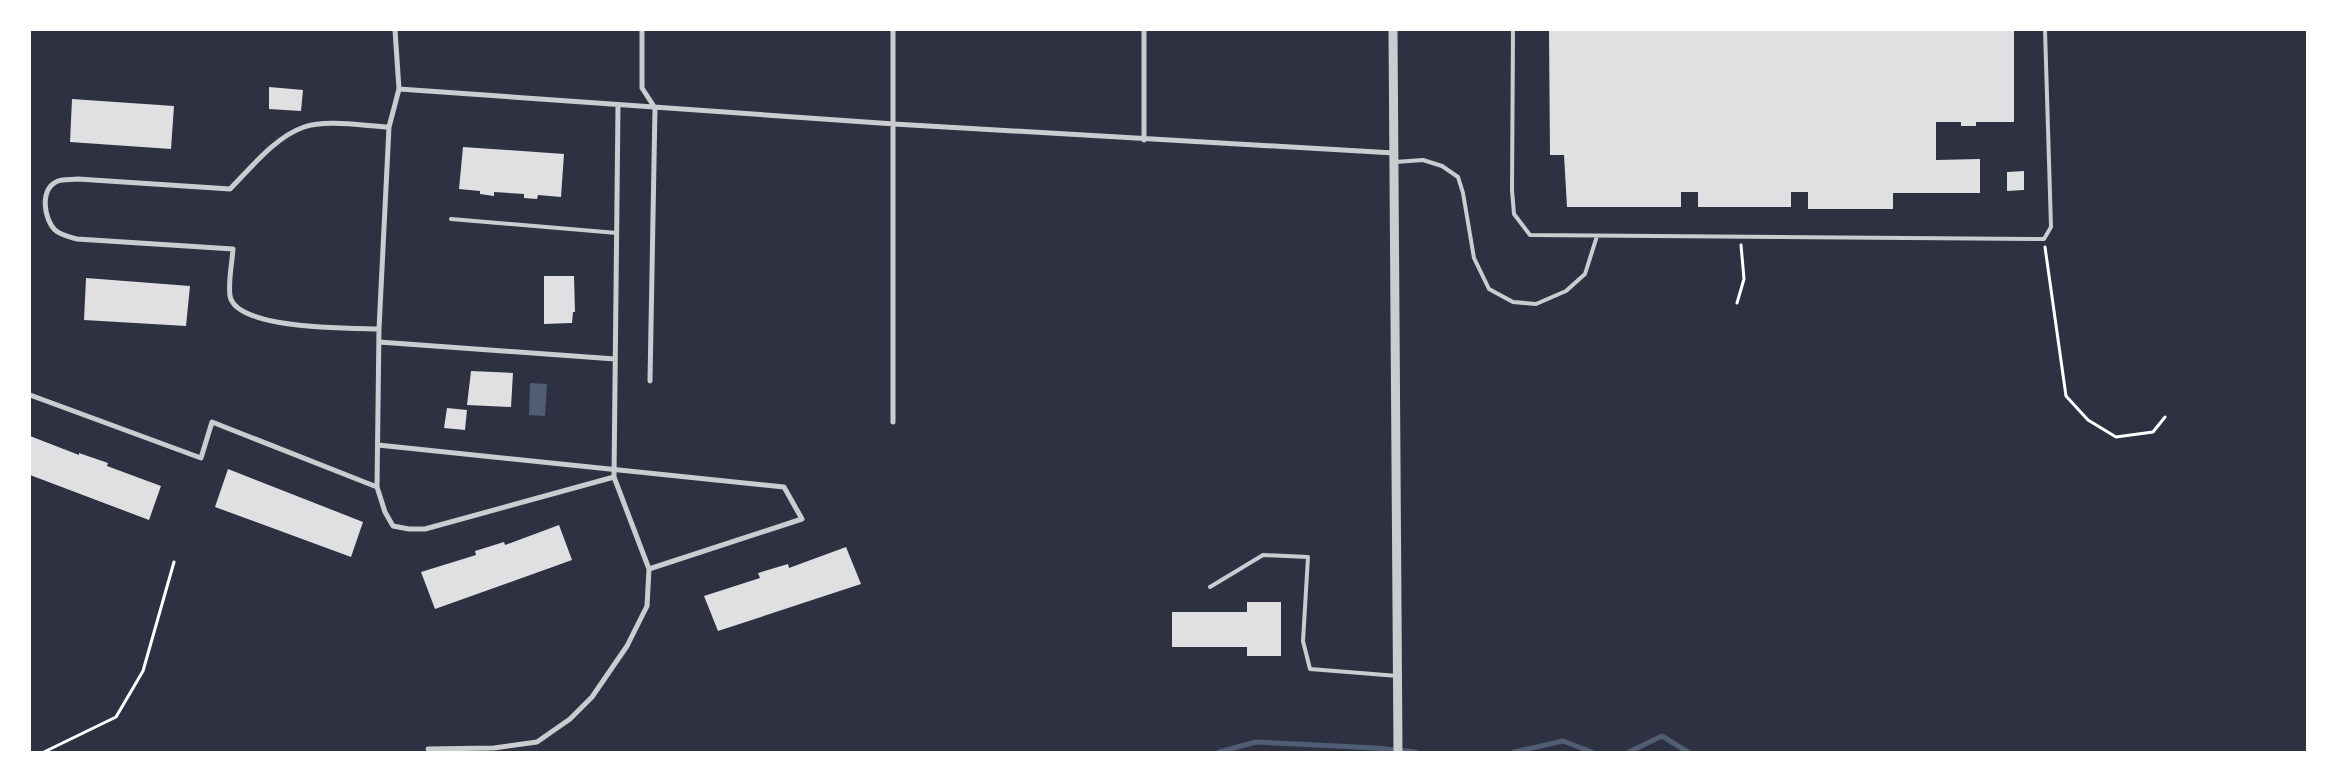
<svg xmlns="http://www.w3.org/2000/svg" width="2337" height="782" font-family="'Sofia Sans Condensed',sans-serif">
<rect width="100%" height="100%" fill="#2d3142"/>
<path fill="#4f5d75" d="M530,383L547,384L545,416L529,415Z"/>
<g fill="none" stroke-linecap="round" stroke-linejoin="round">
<path stroke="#4f5d75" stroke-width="5" d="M1219,752L1256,742L1376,748L1416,752
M1514,752L1563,741L1592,752
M1629,752L1662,736L1688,752"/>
</g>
<path fill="#e0e0e3" d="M1549,30H2014V122H1976V126H1961V122H1936V160L1980,159V193H1893V209H1808V192H1791V207H1698V192H1681V207H1567L1564,155H1550Z
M269,87L303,90L301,111L269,109Z
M72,99L174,106L171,149L70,142Z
M463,147L564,154L561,197L538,195L537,199L524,198V194L494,192V196L480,194V191L459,189Z
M2024,171V190L2007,191V172Z
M544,276H574L575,312H573L572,323L544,324Z
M86,278L190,286L186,326L84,320Z
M471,371L513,373L511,407L467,405Z
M447,408L467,410L465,430L444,428Z
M30,436L79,455V453L108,463L107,466L161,486L149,520L30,475Z
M228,469L363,522L351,557L215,507Z
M559,525L572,560L435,609L421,572L476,555L475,551L504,542L505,545Z
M846,547L861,584L718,631L704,596L760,578L758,573L788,564L789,568Z
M1247,602H1281V656H1247V647H1172V612H1247Z"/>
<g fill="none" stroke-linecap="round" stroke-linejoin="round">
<path stroke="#fff" stroke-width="3" d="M2045,247L2066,396L2088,420L2116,437L2153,432L2165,417
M1737,303L1744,279L1741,245
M44,752L116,717L143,671L174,562"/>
<path stroke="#caccd0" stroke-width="4" d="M1513,30L1512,190L1514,214L1530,235L2044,239L2051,227L2045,30
M1395,162L1423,160L1442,166L1458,177L1463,193L1474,258L1489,289L1513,302L1536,304L1566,291L1585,274L1597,236
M451,219L617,233
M1210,587L1263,555L1308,557L1303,641L1310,669L1398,676"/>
<path stroke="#caccd0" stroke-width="5" d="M642,30V88L655,108L650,381
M893,30V422
M1144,30V140
M399,89L894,124L1394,153
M379,329C352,328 236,330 230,296C228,282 232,264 233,249L77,239C70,237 60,235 55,230C44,219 39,189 58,181C64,179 72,180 78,179L230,189C251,168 275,137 304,127C326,119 365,126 389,127
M379,342L615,359
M30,395L201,458L212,422L377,487L385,512L393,526L409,529H425L614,477
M378,445L784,487L802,519L649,569
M377,487L379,329L389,127L399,89L395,30
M428,749L494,748L537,742L570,719L592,697L627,646L647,606L649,569L614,477L618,106"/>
<path stroke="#caccd0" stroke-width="9" d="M1393,30L1398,752"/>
</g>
<rect width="2337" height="782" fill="none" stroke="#ffffff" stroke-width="62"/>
</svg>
